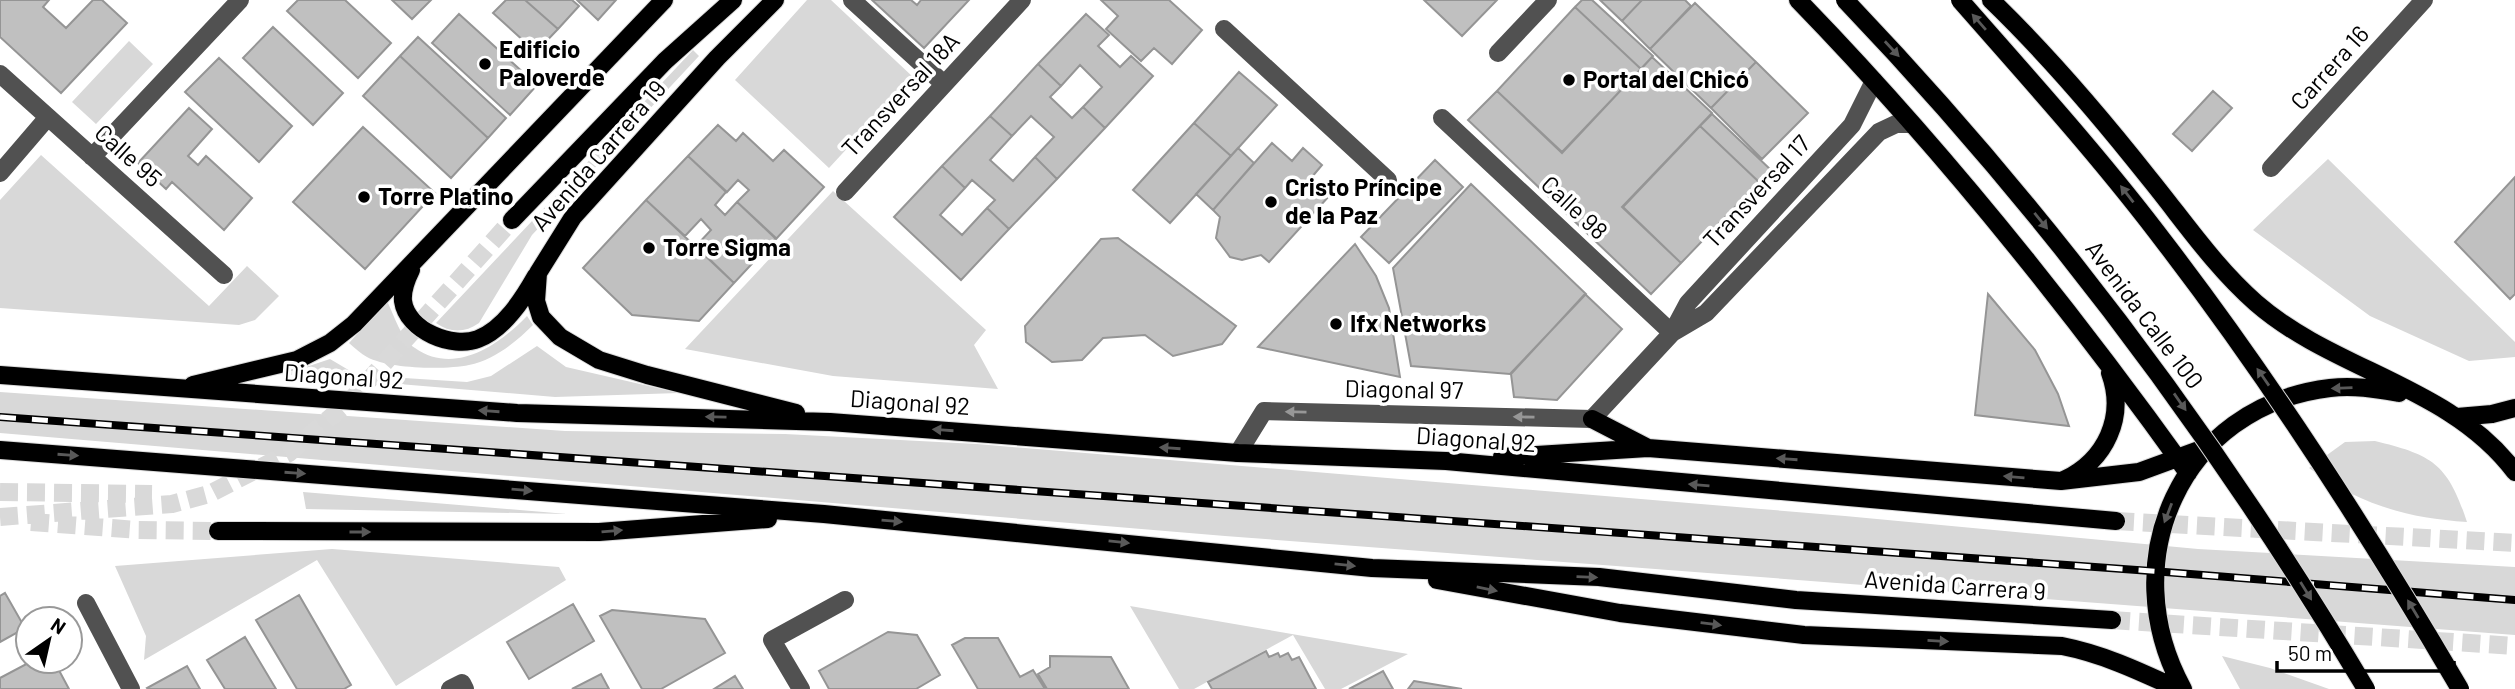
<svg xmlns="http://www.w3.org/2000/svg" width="2515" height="689" font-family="Barlow,sans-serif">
<rect width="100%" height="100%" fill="#fff"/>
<path fill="#d8d8d8" d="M807,0H831L913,77L829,168L735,80Z
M129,41L153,64L96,124L72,102Z
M693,50L699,56L532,235L479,323C465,333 450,333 436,323Z
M41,155L209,306L247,266L279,296L255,320L239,325L0,308V200Z
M2328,159L2515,342V357L2469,361L2370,316L2253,230Z
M833,191L986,330L974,345L998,389L833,376L685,349Z
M387,301C394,315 401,339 415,348C455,376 499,345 527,316L533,325C516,342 494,360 469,365C445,370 389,369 367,357C361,354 355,348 349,343Z
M537,346L566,367L679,393L555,397L267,373L303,368L330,359L357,375L467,382L491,376Z
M0,392L565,431L785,434L977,444L1845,516L2198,549L2515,567V635L1225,536L0,433Z
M2375,441C2433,455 2448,464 2467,522C2406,518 2359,504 2309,468L2345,442Z
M303,492L567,514L306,509Z
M332,549L559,567L566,580L396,686L317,560L144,660L146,636L115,566Z
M1130,606L1408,654L1341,689H1325L1293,635L1194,689H1179Z
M2222,656L2270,668L2329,689H2240Z"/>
<path fill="#c0c0c0" stroke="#959595" stroke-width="2" d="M0,0H49L43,7L66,28L93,0H102L127,23L61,93L0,37Z
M298,0H345L391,43L358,78L287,11Z
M392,0H431L412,19Z
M506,0H525L558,29L536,52L493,13Z
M525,0H572L579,6L558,29Z
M577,0H616L598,20Z
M872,0H911L917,5L921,0H969L924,48Z
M1101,0H1169L1202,30L1172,64L1154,48L1141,61L1106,29L1118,16Z
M1424,0H1497L1462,36Z
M1582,0H1592L1653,56L1641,69L1575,7Z
M1600,0H1642L1622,21Z
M1642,0H1685L1691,6L1650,49L1622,21Z
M1695,3L1756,62L1711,108L1650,49Z
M1575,7L1641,69L1562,152L1497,91Z
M459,14L537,85L510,115L432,43Z
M1086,14L1109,35L1098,46L1120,67L1131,56L1153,76L1105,128L1083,107L1102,87L1080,65L1061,86L1038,64Z
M273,27L343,93L313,125L243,58Z
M418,37L506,118L488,138L400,56Z
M400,56L488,138L451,178L363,96Z
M1652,57L1712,113L1622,207L1681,263L1651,294L1468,120L1497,91L1562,153Z
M219,58L292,126L259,162L185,92Z
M1756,62L1808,113L1762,159L1711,108Z
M1038,64L1061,86L1050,97L1072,118L1083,107L1105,128L1057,179L1035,157L1054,137L1031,116L1012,136L990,116Z
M1239,72L1277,105L1231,156L1194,123Z
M2213,91L2232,108L2192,151L2173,134Z
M189,108L212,129L188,156L198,165L206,156L252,198L224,230L172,182L166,189L138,163Z
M1712,114L1771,170L1759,182L1700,126Z
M990,116L1012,136L990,160L1013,181L1035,157L1057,179L1009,229L987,208L995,200L972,180L965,188L942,166Z
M1194,123L1231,156L1170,223L1133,190Z
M718,125L736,141L743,133L773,161L784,150L824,187L776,239L737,202L749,190L738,180L727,192L688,156Z
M1700,126L1759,182L1681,263L1623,207Z
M363,127L435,193L365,269L293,202Z
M1272,143L1292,161L1303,148L1322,165L1311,178L1330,195L1269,262L1261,255L1242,260L1230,257L1216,238L1220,217L1213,210Z
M1238,148L1254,163L1213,210L1196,194Z
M688,156L726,192L715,205L725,215L737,202L776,238L734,283L696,246L711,230L701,219L685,236L646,200Z
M1435,160L1463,187L1389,263L1361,237Z
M942,166L965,188L940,215L962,235L987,208L1009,229L961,280L894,217Z
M2515,177V294L2510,299L2455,242Z
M1471,184L1586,294L1510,374L1411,366L1393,268Z
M646,200L734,283L699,321L632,315L583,268Z
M1118,238L1236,326L1222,344L1173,356L1145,335L1103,338L1082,360L1052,362L1026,342L1025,326L1101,239Z
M1355,244L1376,276L1389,308L1400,377L1258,347Z
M1585,294L1622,329L1557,400L1514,397L1511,374Z
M1988,294L2035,350L2058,394L2069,426L1975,415Z
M5,593L25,628L0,642V596Z
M299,595L351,685L344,689H297L256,620Z
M573,604L594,641L529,679L507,642Z
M612,610L705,619L725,653L661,689H642L600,616Z
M888,632L917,635L940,675L916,689H829L819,671Z
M245,637L276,689H225L207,660Z
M965,638H998L1020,677L1033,670L1045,689H978L952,645Z
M1266,651L1269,657L1278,653L1280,657L1288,653L1292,660L1299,657L1316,689H1212L1208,682Z
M1050,656L1111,657L1129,689H1047L1038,674L1050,667Z
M32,661H54L69,689H0V678Z
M187,666L200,689H148L147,688Z
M1383,671L1393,689H1349Z
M601,674L609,689H572Z
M735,676L743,689H714Z
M1414,681L1462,689H1408Z"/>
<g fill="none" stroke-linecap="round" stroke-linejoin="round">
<path stroke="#d9d9d9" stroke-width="18" stroke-dasharray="18 9" stroke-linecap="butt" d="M0,492L152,494
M0,517L172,504L209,494L289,453L352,399L512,220
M2116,521L2515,543
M31,522L138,530L218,531
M2112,620L2515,646"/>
<defs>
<path id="major" d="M775,0L717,58L573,217L538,273L536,301L541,317L560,337L599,360L647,375L796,413
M1798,0C1940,146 2069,307 2188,473
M1991,0C2048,55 2100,116 2149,178C2184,221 2214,266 2256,303C2334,371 2451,386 2515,472
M512,220L665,61L733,0
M411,270C406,280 402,290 403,301C407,331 453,349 478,339C504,329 523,299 536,276
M0,375L517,413L830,422L1238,453L1446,461L2116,521
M193,385L297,360L330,343L354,324L664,0
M2457,417L2492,414L2515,408
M1592,419L1648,448
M0,450L824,514L1372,568L1599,577L1796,600L2112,620
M1502,457L1648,448L2061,481L2139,472L2210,446
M2064,480C2106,460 2126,417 2110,373
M218,531L599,532L768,519
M1437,580L1620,613L1804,635L2062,646C2103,654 2139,671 2178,689
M2183,689C2113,562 2180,406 2330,388C2354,385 2376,389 2399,393"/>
</defs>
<use href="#major" stroke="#dbdbdb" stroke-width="20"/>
<path stroke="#515151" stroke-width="18" d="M852,0L944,84
M1224,29L1388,180
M1498,53L1548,0
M0,74L224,275
M1442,118L1672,333
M92,157L240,0
M2271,168L2424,0
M0,173L48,117
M845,192L1022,0
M1672,333L1706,313L1879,132L1896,124H1912
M1238,453L1264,411L1592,419L1672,333L1688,303L1852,125L1874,81
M86,603L131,689
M450,689L462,683L465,689
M801,689L772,640L845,600"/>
<use href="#major" stroke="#000" stroke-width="18"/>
<defs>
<path id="rail" d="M0,417L2165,572L2515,600"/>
</defs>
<use href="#rail" stroke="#000" stroke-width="8"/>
<use href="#rail" stroke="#fff" stroke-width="5" stroke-dasharray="16" stroke-linecap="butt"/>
<defs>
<path id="major-bridge" d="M1845,0C2045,209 2218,440 2366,689
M1960,0C2030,80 2101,158 2165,243C2274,385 2370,535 2460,689"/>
</defs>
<use href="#major-bridge" stroke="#dbdbdb" stroke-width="20" stroke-linecap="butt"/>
<use href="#major-bridge" stroke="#000" stroke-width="18"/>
</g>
<defs><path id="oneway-solid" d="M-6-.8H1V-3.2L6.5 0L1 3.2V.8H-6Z" transform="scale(1.75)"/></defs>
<g fill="#595959">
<use href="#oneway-solid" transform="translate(1979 22) rotate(-131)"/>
<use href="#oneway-solid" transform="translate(1892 49) rotate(47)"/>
<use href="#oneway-solid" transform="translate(2127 194) rotate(-128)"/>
<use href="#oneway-solid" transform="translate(2041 221) rotate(51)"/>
<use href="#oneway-solid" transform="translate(2263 377) rotate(-125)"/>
<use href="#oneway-solid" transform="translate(2342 388) rotate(178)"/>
<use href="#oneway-solid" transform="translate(2180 402) rotate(55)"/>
<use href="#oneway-solid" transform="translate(489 411) rotate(-176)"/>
<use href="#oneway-solid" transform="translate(716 417) rotate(-179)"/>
<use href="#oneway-solid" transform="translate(943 430) rotate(-176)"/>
<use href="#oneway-solid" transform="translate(1170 448) rotate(-176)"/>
<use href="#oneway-solid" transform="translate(68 455) rotate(4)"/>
<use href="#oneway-solid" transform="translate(1787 459) rotate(-176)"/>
<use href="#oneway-solid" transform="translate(295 473) rotate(4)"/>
<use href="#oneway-solid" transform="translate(2014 477) rotate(-175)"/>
<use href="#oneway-solid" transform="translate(1699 485) rotate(-175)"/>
<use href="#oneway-solid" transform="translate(522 490) rotate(5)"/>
<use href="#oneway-solid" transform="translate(2168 513) rotate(111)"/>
<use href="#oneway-solid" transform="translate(892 521) rotate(5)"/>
<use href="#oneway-solid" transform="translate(612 531) rotate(-5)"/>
<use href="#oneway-solid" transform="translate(360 532)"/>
<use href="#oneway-solid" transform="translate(1119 542) rotate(6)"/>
<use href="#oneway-solid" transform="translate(1345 565) rotate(6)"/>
<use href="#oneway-solid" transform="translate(1587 577) rotate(2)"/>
<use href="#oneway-solid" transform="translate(1487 589) rotate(11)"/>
<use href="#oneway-solid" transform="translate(2306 591) rotate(58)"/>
<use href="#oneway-solid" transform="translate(2413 609) rotate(-121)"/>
<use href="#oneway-solid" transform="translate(1711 624) rotate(7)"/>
<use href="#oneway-solid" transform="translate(1938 641) rotate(3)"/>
</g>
<g fill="#979797">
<use href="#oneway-solid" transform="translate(1296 412) rotate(-179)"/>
<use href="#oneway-solid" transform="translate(1524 417) rotate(-179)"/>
</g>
<g fill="#000" stroke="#fff" stroke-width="2.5">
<circle cx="485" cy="64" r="7"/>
<circle cx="1569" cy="80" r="7"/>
<circle cx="364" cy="197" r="7"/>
<circle cx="1271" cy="202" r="7"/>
<circle cx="649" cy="248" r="7"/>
<circle cx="1336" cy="324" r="7"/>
</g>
<g text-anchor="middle" stroke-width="7" stroke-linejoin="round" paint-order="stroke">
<g font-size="24" font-weight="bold" fill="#000" stroke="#fff" text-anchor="start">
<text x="499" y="58">Edificio<tspan x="499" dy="28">Paloverde</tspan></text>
<text x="1583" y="88">Portal del Chicó</text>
<text x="1285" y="196">Cristo Príncipe<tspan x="1285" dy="28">de la Paz</tspan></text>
<text x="378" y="205">Torre Platino</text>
<text x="663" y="256">Torre Sigma</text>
<text x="1350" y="332">Ifx Networks</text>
</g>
<g font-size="24" fill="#000" stroke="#fff">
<text transform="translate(2330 68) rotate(-48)" y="8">Carrera 16</text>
<text transform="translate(901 95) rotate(-47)" y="8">Transversal 18A</text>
<text transform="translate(128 156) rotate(42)" y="8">Calle 95</text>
<text transform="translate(599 156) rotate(-49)" y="8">Avenida Carrera 19</text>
<text transform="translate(1757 192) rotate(-47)" y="8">Transversal 17</text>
<text transform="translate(1574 208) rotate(43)" y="8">Calle 98</text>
<text transform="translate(2144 315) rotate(53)" y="8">Avenida Calle 100</text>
<text transform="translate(344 377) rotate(4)" y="8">Diagonal 92</text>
<text transform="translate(1404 390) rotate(1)" y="8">Diagonal 97</text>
<text transform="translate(910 403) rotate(4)" y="8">Diagonal 92</text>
<text transform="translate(1476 440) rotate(4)" y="8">Diagonal 92</text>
<text transform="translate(1955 586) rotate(4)" y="8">Avenida Carrera 9</text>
</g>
</g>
<g transform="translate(49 640) rotate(34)"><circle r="33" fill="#ffffff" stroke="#999999" stroke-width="2"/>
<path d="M0-5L12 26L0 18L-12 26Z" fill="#000000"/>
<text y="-10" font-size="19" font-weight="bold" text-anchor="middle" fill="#000000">N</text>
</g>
<path d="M2277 661v10h177v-10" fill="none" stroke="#000000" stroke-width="3.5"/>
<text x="2288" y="661" font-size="21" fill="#000000" stroke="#ffffff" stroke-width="5" paint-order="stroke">50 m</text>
</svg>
